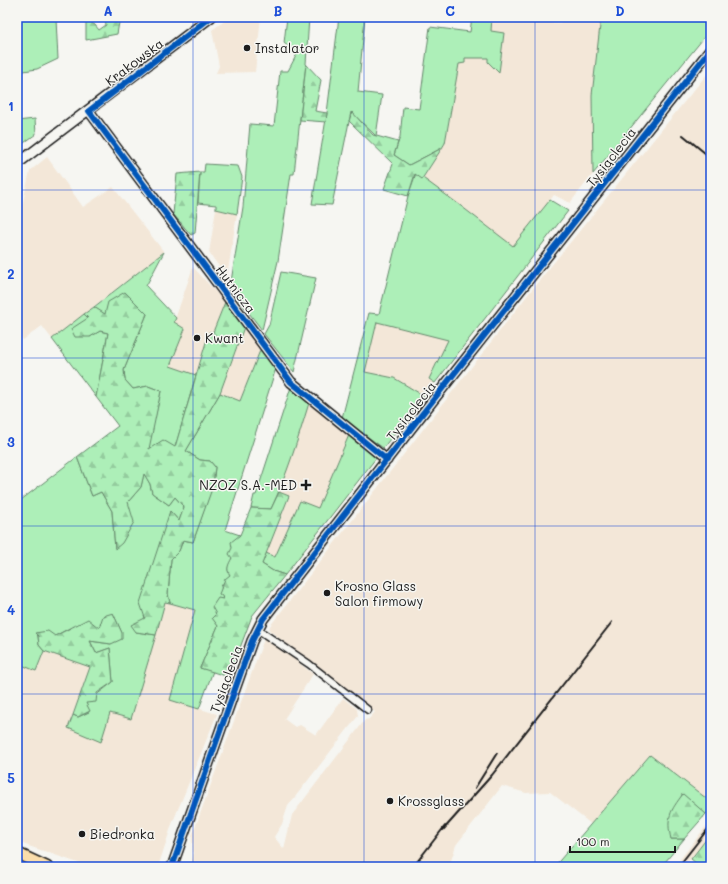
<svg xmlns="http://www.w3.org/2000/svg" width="728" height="884" font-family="Mali,sans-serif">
<defs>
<pattern id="forest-firs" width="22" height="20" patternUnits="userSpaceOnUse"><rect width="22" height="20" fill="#adefb8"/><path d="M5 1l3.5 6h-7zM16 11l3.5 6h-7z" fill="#94cc9e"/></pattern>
</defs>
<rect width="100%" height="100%" fill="#f6f6f2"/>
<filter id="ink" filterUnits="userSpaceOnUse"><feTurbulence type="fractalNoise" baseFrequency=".025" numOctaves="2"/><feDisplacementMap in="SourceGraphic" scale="8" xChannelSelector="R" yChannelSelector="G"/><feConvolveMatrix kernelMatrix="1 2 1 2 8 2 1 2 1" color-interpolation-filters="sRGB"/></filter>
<g filter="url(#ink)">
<path fill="#f3e7d8" d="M230,17H261L255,72L216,73L219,66L212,30Z
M492,17H541L540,21L560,23L562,17H601L592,95L593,174L570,203L554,195L513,247L457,203L422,180L445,143L459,63L465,58H489L488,62L499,73L504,33L491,31Z
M711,69V802L650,755L591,824L550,792L526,793L502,786L456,845L449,867H190L193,856L192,836L264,639L270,640L313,674L284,719L295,727L300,725L316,735L343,698L357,709L358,716L288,806L282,824L274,837L284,849L292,815L365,720L369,719L375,712L326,676L269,630L270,626L530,292Z
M47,157L83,207L113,187L164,252L52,339L42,326L23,340L17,332V228L30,171Z
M216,209L237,214L227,277L209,253Z
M193,267L225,302L213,332H209L196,375L170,366L184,329L174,322Z
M377,321L448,340L429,379L435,383L424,396L394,378L365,372Z
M244,327L261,348L240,401L220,393Z
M309,403L349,435L318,508L300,501L275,557L266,553L289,497L279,492Z
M165,601L195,610L170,700L217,714L172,824L158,867H86L87,866L17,842V663L36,671L44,651L90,667L68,728L110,713L131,719Z
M711,820V833L684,867H674Z"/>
<path fill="#adefb8" stroke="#64866a" d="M17,17L56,19L58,59L37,69L17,72Z
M287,17H309L306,64L294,174H291L278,261L262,330L230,288L243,207L250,124L274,126L280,71H288L297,54L284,43Z
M339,17H365L358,92L382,95L376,136L351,112L332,205L312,204L327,113Z
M472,17H492L491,31L504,33L499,73L488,62V58H465V63L459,64L445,143L442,148L409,165L394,155L400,137L403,107L419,109L430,27L470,32Z
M601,17H711V29L593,174L592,95Z
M35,119L36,134L17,148V121Z
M205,164L238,166L242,177L237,214L216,209V205L198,203L200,172H204Z
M416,173L457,203L513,246L550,200L568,211L435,383L429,379L448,340L377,322L365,372L394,378L424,396L383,448L342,418L369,313L379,314L408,196Z
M164,252L146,286L176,318L174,322L185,329L170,366L196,375L175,448L148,449L161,391L148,386L133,389L125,380L124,370L147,314L105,315L94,307Z
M281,272L316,278L294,372L264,334L269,325Z
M84,314L88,318L90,337L100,331L108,333L96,397L52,339Z
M261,348L276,368L225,530L240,535C233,542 234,548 232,557C231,565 225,567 230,575L221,586L223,599L216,614L213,618L218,626L200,668L213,671L199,709L170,700L195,610L170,603L168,594L171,559L179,551L183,540L193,542L213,484L215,467L210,461L200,460L186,451L220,393L240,401Z
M291,387L309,403C298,439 287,475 271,509L251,508L254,495H256Z
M349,435L376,458L285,575L273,571L262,564L266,553L275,557L300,501L318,508Z
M77,457L92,496L101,492L112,511L115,548L128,502L141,487L144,473L150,484L152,493L169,505L175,497L184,507L179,521L170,511L145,618L136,632L156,635L131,719L110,713L101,742L68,728L73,715L78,717L89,712L86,703L113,682L110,648L96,653L90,641L111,644L122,633L113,613L99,628L75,625L55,636L36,633L38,636L39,645L44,651L36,671L17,663V503Z
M650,755L711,802V808L706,814L682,794L671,839H684L661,867H554Z"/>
<path fill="url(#forest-firs)" stroke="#64866a" d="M105,17H120L117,34L86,40V19L95,25L99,30L106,25Z
M306,64L321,80L315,111L327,113L326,122L300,120Z
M352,112L373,135L398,142L394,155L409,165L442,148L422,179L415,174L408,196L384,189L393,164L349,121Z
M200,172L195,233L191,235L173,214L177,174Z
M125,292L147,314L124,370L125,380L133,389L148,386L161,391L149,449L163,440L175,447L209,332H213L225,302L244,327L220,393L186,451L200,460L210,461L215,467L213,486L193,542L183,540L179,551L171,559L168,594L170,603L165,602L156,635L136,632L131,625L145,618L140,603L170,511L179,521L184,507L175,497L169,505L152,493L150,484L144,474L141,487L128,502L134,522L122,543L115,549L112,511L101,492L92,496L77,457L118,426L96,397L108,333L100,331L90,337H75L71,329L88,318L84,314L94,307L105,314L108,302Z
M279,492L289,496L262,564L273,571L285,575L252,616L229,677L200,668L218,626L212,618L216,614L212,607L218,598L223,599L222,596L219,594L225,579L230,575C226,569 228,565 232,558L229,554L232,548L231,542L240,535L251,508L271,509Z
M113,613L122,633V639L111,644L90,641L96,653L110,648L113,682L97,693L96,702L86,703L90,711L78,717L73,715L90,667L44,651L39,645L38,636L35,633L48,631L55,636L88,619L99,628L103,616Z
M683,794L706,814L684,839H671C666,818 670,811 683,794Z
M711,833V864L701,867L691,859Z"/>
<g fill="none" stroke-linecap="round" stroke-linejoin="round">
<defs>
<path id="street" d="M257,629L309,664L368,710"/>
<path id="secondary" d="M89,111L291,382L387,460
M17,164L211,17
M172,867L252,641L263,619L419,418L711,49"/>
<path id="primary" d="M17,853L47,867"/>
</defs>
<use href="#street" stroke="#1c1c1c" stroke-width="9"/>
<use href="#secondary" stroke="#1c1c1c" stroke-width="12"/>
<use href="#primary" stroke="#1c1c1c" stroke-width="13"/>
<use href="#street" stroke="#f6f6f2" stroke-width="6"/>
<use href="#secondary" stroke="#f6f6f2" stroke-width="9"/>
<use href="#primary" stroke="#faddab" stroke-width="10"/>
<path stroke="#1c1c1c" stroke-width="2" d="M683,135L711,158
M475,788L497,753
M443,830L492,775L612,622
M413,867L445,826
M678,867L711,825"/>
<defs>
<path id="cycleway" d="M211,17L89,111L291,382L387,460
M172,867L252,641L263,619L419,418L711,49"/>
</defs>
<use href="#cycleway" stroke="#f6f6f2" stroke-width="8"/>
<use href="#cycleway" stroke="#0057b8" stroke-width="6"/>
</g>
</g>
<path fill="none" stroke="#1d4ed8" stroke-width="1" stroke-opacity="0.55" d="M193,17V867M364,17V867M535,17V867M17,190H711M17,358H711M17,526H711M17,694H711"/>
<g fill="#1c1c1c" stroke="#f6f6f2" stroke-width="1.5">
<circle cx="247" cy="48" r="4"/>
<circle cx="197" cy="338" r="4"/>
<path d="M304 479h4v4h4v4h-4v4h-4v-4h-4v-4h4z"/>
<circle cx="327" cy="593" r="4"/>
<circle cx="390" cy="801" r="4"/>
<circle cx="82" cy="834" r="4"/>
</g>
<g text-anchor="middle" stroke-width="3" stroke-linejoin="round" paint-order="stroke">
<g font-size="13" fill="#1c1c1c" stroke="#f6f6f2" text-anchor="start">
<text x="255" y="53">Instalator</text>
<text x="205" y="343">Kwant</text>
<text x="297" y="490" text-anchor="end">NZOZ S.A.-MED</text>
<text x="335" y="591">Krosno Glass<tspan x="335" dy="15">Salon firmowy</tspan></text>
<text x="398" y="806">Krossglass</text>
<text x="90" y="839">Biedronka</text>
</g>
<g font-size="13" fill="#1c1c1c" stroke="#f6f6f2">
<text transform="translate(134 62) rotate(-37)" y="5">Krakowska</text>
<text transform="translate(611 157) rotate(-52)" y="5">Tysiąclecia</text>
<text transform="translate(236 289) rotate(53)" y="5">Hutnicza</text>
<text transform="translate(411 411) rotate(-52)" y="5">Tysiąclecia</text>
<text transform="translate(226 679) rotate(-70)" y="5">Tysiąclecia</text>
</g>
</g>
<rect width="728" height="884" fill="none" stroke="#f6f6f2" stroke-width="44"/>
<path d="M570 846v6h105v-6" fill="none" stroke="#1c1c1c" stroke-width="2"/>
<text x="576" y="846" font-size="12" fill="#1c1c1c" stroke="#f6f6f2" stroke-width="3" paint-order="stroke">100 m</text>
<rect x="22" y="22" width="684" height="840" fill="none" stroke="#1d4ed8" stroke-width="1.5"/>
<g font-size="13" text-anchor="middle" font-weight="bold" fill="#1d4ed8">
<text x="108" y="16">A</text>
<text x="278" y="16">B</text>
<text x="450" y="16">C</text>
<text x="620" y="16">D</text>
<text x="11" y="111">1</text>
<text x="11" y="279">2</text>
<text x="11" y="447">3</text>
<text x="11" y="615">4</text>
<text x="11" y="783">5</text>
</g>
</svg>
